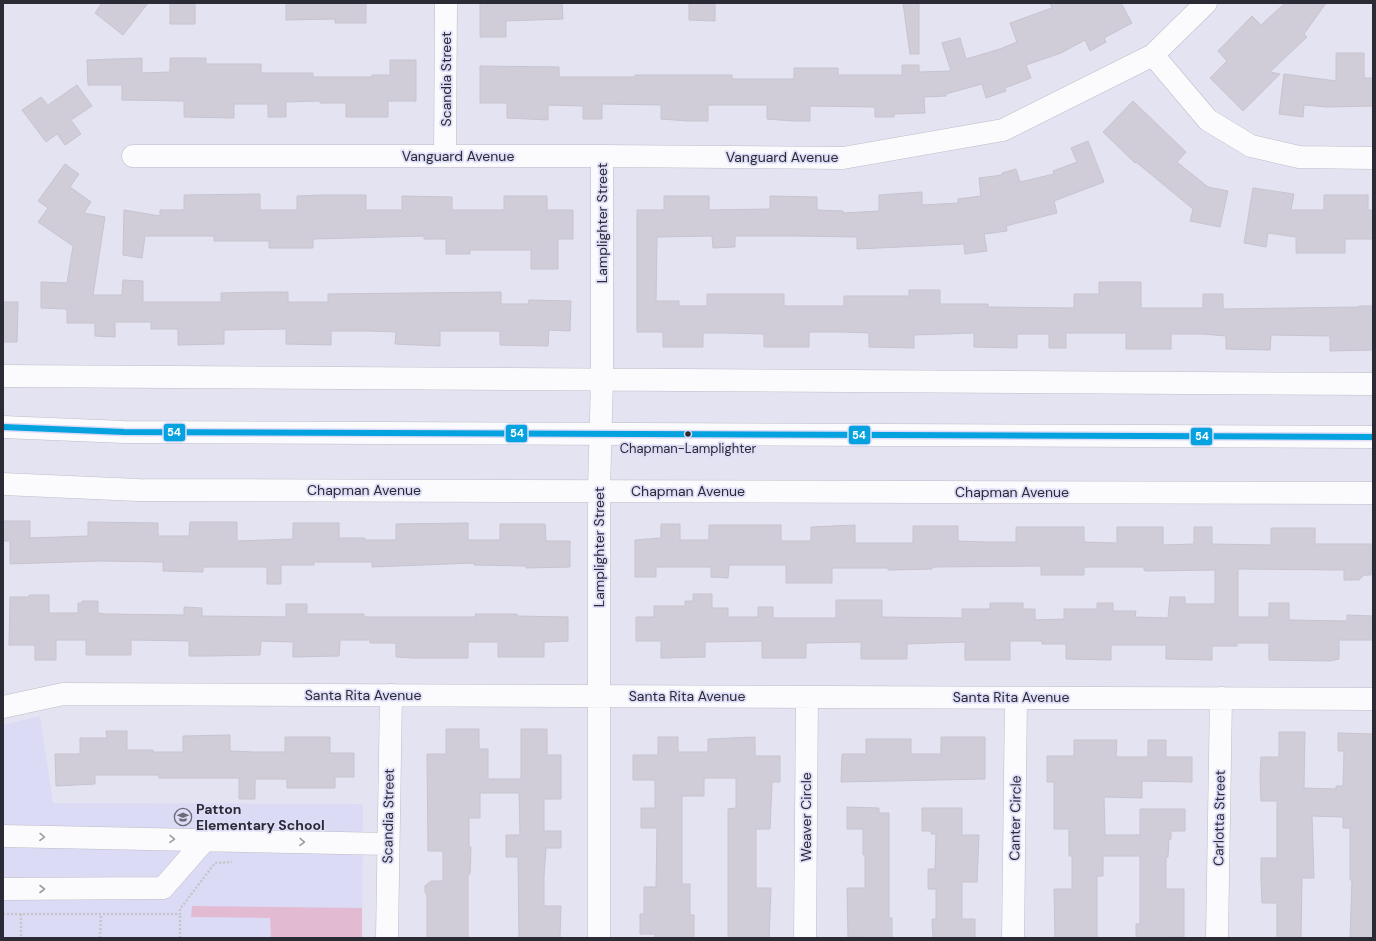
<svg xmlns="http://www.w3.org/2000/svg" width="1376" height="941" font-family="'DM Sans',sans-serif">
<rect width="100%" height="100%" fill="#e4e3f2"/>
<path fill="#dcdbf5" d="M40,716L53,803L363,804L362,938H3V725Z"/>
<path fill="#e2bbd3" d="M192,906L362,908V938H271L270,918L191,917Z"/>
<path fill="#d1cdd8" stroke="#c7c4cf" d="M102,3H148L123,35L95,13Z
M170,3H195V24H170Z
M286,3H366V23H335V19L286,20Z
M480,3H562L563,19L506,21V37H480Z
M689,3H715V21L689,20Z
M903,3H919V54H910Z
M1050,3H1121L1132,23L1104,38L1106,42L1090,51L1085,40L1061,53L1026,65L1031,78L1005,88L1006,91L986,98L982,84L946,94V96L924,97L925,113L894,114V117H875V107L810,106V121H794L767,119V105H708V121H688L661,119V105L602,104V119H583V106L548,105V120L507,118V103H480V66L559,67V77H635V75H732V79H794V68H838V75H902V65H919V72L951,71L942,43L960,38L966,59L1000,49L1017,42L1010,23L1052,8Z
M1285,3H1326L1304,34L1307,37L1270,72L1280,74L1243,111L1210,78L1227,61L1218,51L1252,16L1261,25Z
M1336,53H1364V78H1373V106L1327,107L1304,105L1303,117L1279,114L1284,74L1336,81Z
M142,58V73L170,72V58H206V64H261V73H313V77H372V75H390V60H416V101H388V117H346V103H320V101L286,102V117H268V104H234V118L184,117V101L122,100V85H88L87,60Z
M77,85L92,106L71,120L81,134L65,145L57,134L46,142L22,110L41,97L48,105Z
M1133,101L1186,152L1177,162L1208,187L1228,191L1220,227L1190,221L1193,209L1136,162L1135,163L1103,132Z
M1088,141L1104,182L1054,201L1057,213L1006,226L1007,231L984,234L987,251L965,254L964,244L857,249V237L798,236H735V247L713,248L712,236L657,237L656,301H679V306H707V294H784V306H844V296H909V290H940V304H988V307L1074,308V294H1099V282H1141V308H1203V294H1223V309L1359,307V306H1373V350L1330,351V336L1271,335L1270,350L1226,349V336L1203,334H1171V349H1126V333H1066V348H1049V334H1017V348L974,347V333L914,335V348L869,347V333L844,332H809V347H764V334L726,333H703V347H663V332H637V210H664V196H709V210L770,209V196L817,197V210L843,211V213L879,211V195L907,193L922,192V205L958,203V199L981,196L979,178L1002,175V173L1016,169L1020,182L1054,174L1053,171L1077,162L1071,148Z
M65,164L79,174L70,187L91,202L84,213L105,217L93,295H122L123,280L143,281V302H221V293L260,292H288V302H328V294L501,292V304H528L529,300L571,301L570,331L549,330L548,346L500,345V331H440V346L395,344L396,332L369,331H331V345L286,344V329L224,330V344L178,345V329H151V322H115V337L95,336V323H67V309L41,308V282L67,283L73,246L38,222L48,208L38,201Z
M1253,188L1294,194L1291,210H1324V195H1368V210H1373V239H1345V253H1296V237L1268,233L1266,247L1244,243Z
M260,194V210H297V196L321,195H366V210H402V196L452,197V210H504V196H547V210H573V239H558V269H531V250H470V254H446V239H424V236L313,239V248H269V241H214V236H145L142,258L123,255L124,210L160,216V210H184V195Z
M3,302H18L17,342H3Z
M3,521H30V538L88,536V522L158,523V536H189L190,522H237V541L293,539V523H339V538H365V540H396V524L468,523V540H500V524H545L546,541H570V567L526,568V566L474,565V563L372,567V562H314V565H281V584H267V567H203V572L163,571V562L100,561L10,564V541H3Z
M661,524H680V540H709V525H781V541H811V527L855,525V543H913V526H958V541L984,542H1016V527H1084V542L1117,543V527H1163V545L1194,544V527H1212V544L1271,545V528H1315V544H1373L1371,575H1364L1359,580H1344V570L1238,569V617H1269V603H1289V620L1347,621V615L1373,616V640H1339V659L1330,661L1269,660V643H1237V646H1212V660L1166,659V645H1111V660L1066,659V644H1042V641H1010V660H965V642L907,644V659H861V642L806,643V658H762V641L705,642V657L661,658V641H636V617H654V606H685V601H693V594H712V608H728V617H758V607H773V618H836V600H882V617L962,618V609H990V603H1023V609H1035V620L1064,619V609H1097V603H1113V611H1136L1135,617L1168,618L1170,597H1185V604H1215V570L1146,571L1144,570V567H1084V575H1041V566L932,567V569L888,570V568H832V583H786V565H729L728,578L711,577V567H656V577H635V540L661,538Z
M29,595H49V613H78V603H82V601H98V613L105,614L184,615V607L202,608V616L286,617V604H307V614H364V617H476L475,614H517V616L568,617V641L544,642V657H498V642H468V658H415L396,657V643H370V640H340L339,656L293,657V642L261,641L260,655L209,656H189V641L131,640V655H86V640H56V660H35V645H9L10,597H29Z
M446,729H479V749H488V779H521V729H547V755H561V799H544V831H561V848H546L544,876V906H561L560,938H519L518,857H506V835H520L519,793H480V818H469V847H471L470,874H468V938H427V895L425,892V886L431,881H443V851H428L427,754H446Z
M106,731H127V750H153V752H183V736L230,735V751L254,752H285V737H330V753H354V777H335V788H287V779H255V799H239V778H159V775H95V784L56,786L55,754H80V738H107Z
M1279,732H1305L1304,788L1336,789V786H1343L1344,751H1338V733L1373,734V938H1350L1352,880H1350V828H1343V817L1312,816L1314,878H1302L1301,938H1277V903H1262L1261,880V858H1277V801H1261L1260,777L1261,757H1279Z
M658,737H678V752H708V739L755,737V756H780V782H772L770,829H756V888H771L769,938H728V809L736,808V778H704V796H682V884H690V915H694V938H655V934H640V914H644V887H656L657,828H641V808H655V780H633V755H658Z
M941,737H985V779L841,782L842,754H866V739H911V754H941Z
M1074,740H1117L1116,757H1148V740H1166V757H1192V782L1142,781V798L1104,797L1105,835H1140V809H1185V831H1171V839H1169L1168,857H1166V889H1184V937L1136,938V924H1140V856H1103V876H1097V938H1055L1054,889H1072V856H1069V829H1054V782H1047V756H1074Z
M847,807L879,808V813H889V918H892V938L848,937L847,888H865V855H863V829H847Z
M922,808H962V835H979L977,882H962V919H975V938H933L932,919H936V889H928V869H935L936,834H931V831H922Z"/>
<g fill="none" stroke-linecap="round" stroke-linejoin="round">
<defs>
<path id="minor" d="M1153,55L1208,120L1251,146L1299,157L1373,158
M133,156H602L843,158L1003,130L1153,55L1206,3
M445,156L446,3
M3,376L1373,384
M3,484L138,490L1373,493
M3,707L63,694L1373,699
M3,836L388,844
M3,889L163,888L205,840
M387,938L391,695
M599,938V490L602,379V156
M805,938L807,697
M1013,938L1016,698
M1217,938L1221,698"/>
<path id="major" d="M3,427L124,432L1373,437"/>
</defs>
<use href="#minor" stroke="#bdbcc8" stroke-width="23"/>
<use href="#major" stroke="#bdbcc8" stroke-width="23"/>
<path stroke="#c5c5ca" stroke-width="2.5" stroke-dasharray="2 2" stroke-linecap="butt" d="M3,914H180V909L215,863L232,862
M21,914V938
M100,938L101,915
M180,938V914"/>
<use href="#minor" stroke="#fbfbfd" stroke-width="22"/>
<use href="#major" stroke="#fbfbfd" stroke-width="22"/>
<defs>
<path id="bus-1" d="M3,427L124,432L1373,437"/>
</defs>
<use href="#bus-1" stroke="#deddf8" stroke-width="9"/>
<use href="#bus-1" stroke="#04a2df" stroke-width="6"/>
</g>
<defs><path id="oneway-chevron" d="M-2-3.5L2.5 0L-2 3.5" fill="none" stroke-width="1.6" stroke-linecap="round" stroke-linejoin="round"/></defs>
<g stroke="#9d9da3">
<use href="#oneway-chevron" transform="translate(42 837) rotate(1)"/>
<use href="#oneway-chevron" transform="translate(172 839) rotate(1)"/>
<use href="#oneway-chevron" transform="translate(302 842) rotate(1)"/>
<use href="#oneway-chevron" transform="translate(42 889)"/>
</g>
<defs>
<symbol id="school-ring" viewBox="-11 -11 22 22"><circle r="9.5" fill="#deddf8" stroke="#6c6b77" stroke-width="1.5"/><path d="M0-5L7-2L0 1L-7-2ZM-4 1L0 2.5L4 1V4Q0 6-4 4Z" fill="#6c6b77"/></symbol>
</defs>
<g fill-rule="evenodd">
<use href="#school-ring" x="173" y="807" width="20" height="20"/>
</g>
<circle fill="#2b2b35" stroke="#deddf8" stroke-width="1.5" cx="688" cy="434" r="3.5"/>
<g text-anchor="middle" stroke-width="3.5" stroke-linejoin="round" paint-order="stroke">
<g font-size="13" fill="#2b2b35" stroke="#deddf8">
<text x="688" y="453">Chapman-Lamplighter</text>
</g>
<g font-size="14" fill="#2b2b35" stroke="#deddf8">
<text transform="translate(446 79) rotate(-90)" y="5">Scandia Street</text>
<text x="458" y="161">Vanguard Avenue</text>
<text x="782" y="162">Vanguard Avenue</text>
<text transform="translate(602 223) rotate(-90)" y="5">Lamplighter Street</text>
<text x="364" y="495">Chapman Avenue</text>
<text x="688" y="496">Chapman Avenue</text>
<text x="1012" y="497">Chapman Avenue</text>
<text transform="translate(599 547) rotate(-90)" y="5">Lamplighter Street</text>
<text x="363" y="700">Santa Rita Avenue</text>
<text x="687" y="701">Santa Rita Avenue</text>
<text x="1011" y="702">Santa Rita Avenue</text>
<text transform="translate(388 816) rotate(-89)" y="5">Scandia Street</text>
<text transform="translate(806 817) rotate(-90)" y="5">Weaver Circle</text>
<text transform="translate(1015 818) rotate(-89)" y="5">Canter Circle</text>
<text transform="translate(1219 818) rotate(-89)" y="5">Carlotta Street</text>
</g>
<g font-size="14" font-weight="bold" fill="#2b2b35" stroke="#deddf8" text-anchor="start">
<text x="196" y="814">Patton<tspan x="196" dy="16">Elementary School</tspan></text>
</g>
</g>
<g stroke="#deddf8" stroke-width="1.5">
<rect x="163" y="423" width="23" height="19" rx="4" fill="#04a2df"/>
<rect x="505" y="424" width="23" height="19" rx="4" fill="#04a2df"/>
<rect x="848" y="425" width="23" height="20" rx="4" fill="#04a2df"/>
<rect x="1190" y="427" width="23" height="19" rx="4" fill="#04a2df"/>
</g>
<g font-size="11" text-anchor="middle" font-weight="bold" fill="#fff">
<text x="174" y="436">54</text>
<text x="517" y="437">54</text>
<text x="859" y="439">54</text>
<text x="1202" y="440">54</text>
</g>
<rect width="1376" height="941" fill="none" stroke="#2b2b35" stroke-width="8"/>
</svg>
